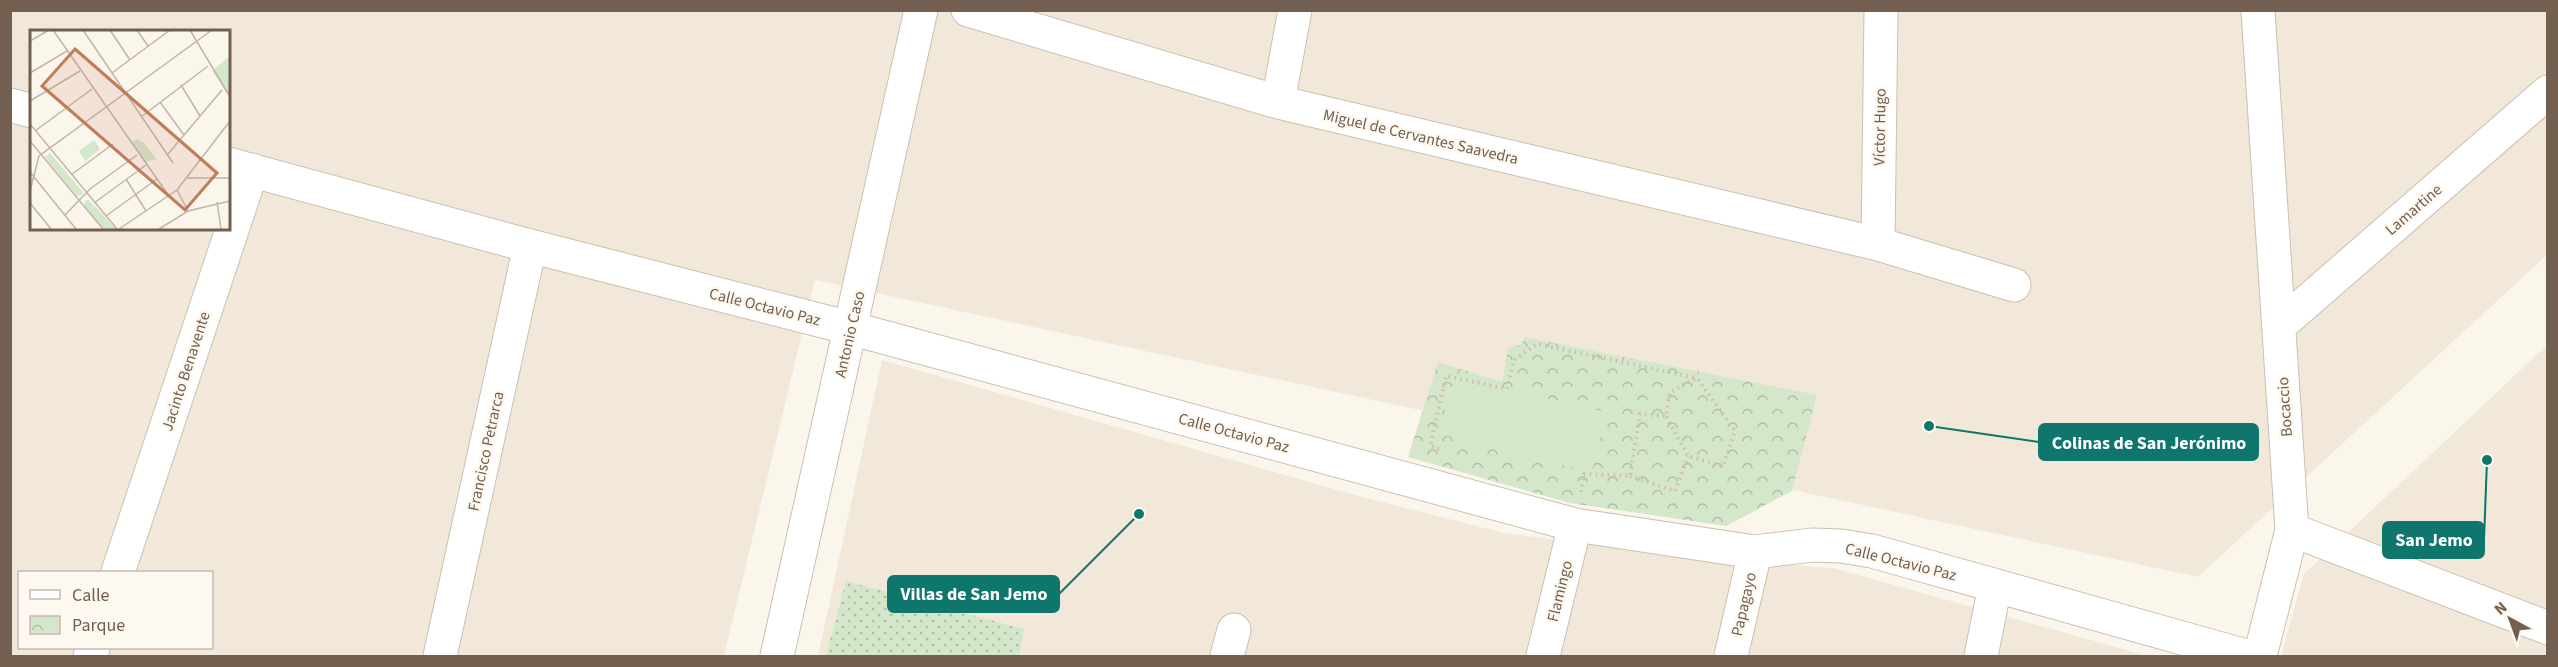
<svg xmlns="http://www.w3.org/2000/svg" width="2558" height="667" font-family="'Source Sans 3',sans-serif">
<defs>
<pattern id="grass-dots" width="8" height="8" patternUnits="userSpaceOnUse" patternTransform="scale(1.5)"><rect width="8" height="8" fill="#d4e7ca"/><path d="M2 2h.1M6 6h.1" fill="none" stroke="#b0bea6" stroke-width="1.8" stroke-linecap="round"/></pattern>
<pattern id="park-crowns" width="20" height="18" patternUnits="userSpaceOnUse" patternTransform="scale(1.5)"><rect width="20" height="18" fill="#d4e7ca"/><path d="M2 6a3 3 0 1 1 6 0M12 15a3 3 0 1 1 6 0" fill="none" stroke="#b0bea6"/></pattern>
</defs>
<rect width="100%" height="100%" fill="#fbf6eb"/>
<path fill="#f1e8da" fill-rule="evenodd" d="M10,11H2547V255L2198,577L815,280L724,656H11ZM32,32H228V228H32ZM20,572H212V648H20Z
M2547,345V656H2281L2304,574Z
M882,360L1355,495L1504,533L1681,557L1833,568L2148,656H818Z"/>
<path fill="url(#grass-dots)" d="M846,581L1024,629L1019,656H826Z"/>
<path fill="url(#park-crowns)" d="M1524,337L1817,395L1792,491L1726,526L1570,503L1408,457L1438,362L1502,382L1508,348L1522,344Z"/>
<path fill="#d4e7ca" d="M1455,377L1606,412L1592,472L1438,434Z"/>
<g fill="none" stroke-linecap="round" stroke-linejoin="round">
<defs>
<path id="minor" d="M968,10L1278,102L1878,244L2014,285
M2258,10L2292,530L2260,656
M1278,102L1295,10
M10,105L32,111
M228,164L530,246L850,328L1575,525L1755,552L1812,545L1841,546L1872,551L2246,656
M1878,244L1881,10
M2279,326L2548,92
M2292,530L2548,628
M118,572L252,170
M90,656L93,648
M440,656L530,246
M1227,656L1234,630
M1543,656L1575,525
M1731,656L1755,552
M1981,656L1995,586"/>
<path id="tertiary" d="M777,656L921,10"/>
</defs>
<use href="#minor" stroke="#ccbfb1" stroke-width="35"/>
<use href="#tertiary" stroke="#ccbfb1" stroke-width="35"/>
<path stroke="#d2bca8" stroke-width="4" stroke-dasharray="1.5 4.5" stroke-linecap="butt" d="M1439,449L1430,446L1446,376L1507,389L1514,360L1537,344L1697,378
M1630,476L1675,491L1688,456
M1581,492L1584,474L1630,476L1640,414L1666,416L1670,392L1697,378L1735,431L1723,466L1688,456L1666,416"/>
<use href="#minor" stroke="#fff" stroke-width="33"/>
<use href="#tertiary" stroke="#fff" stroke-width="33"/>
</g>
<g text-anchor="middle" stroke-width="5" stroke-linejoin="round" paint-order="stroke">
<g font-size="16" fill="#735f50" stroke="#fdf9f1">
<text transform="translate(1879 127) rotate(-89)" y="6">Víctor Hugo</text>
<text transform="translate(1421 136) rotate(13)" y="6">Miguel de Cervantes Saavedra</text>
<text transform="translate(2413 209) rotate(-41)" y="6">Lamartine</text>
<text transform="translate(765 306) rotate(14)" y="6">Calle Octavio Paz</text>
<text transform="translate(849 334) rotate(-77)" y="6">Antonio Caso</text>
<text transform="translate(185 371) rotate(-72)" y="6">Jacinto Benavente</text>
<text transform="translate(2284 407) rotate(-94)" y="6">Bocaccio</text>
<text transform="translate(1234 432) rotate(15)" y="6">Calle Octavio Paz</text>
<text transform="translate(485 451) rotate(-78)" y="6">Francisco Petrarca</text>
<text transform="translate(1901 561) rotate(14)" y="6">Calle Octavio Paz</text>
<text transform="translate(1559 591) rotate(-76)" y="6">Flamingo</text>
<text transform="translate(1743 604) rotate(-77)" y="6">Papagayo</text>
</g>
</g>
<g transform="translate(30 30)">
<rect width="200" height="200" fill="#fbf6eb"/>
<path d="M20,123L53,162L52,165L47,166L15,127ZM56,170H59L86,199H74L54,175Z" fill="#d4e7ca"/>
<path d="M199,27V64L182,41ZM107,109L113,112L127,129L115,132L101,113ZM64,110L70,119L55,131L49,121Z" fill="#d4e7ca"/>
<path fill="none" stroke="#c1b5a8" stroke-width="1.5" d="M23,0L139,166M53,0L143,133M80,0L100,30M107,0L118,16M160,0L200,67M0,11L19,0M0,43L37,21M82,43L140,0M151,55L170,86M0,71L50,41M130,72L154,105M111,87L178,36M0,94L87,199M5,101L62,59M0,111L73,199M138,124L192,60M0,142L46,199M41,145L83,114M156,148H200M96,149L116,181M147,160L158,181M0,161L9,126L182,0M187,172L191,199M0,173L21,199M64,173L116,135M35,185L60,159L107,125M76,186L127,149M89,199L147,160L200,91M129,199L158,181L200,171"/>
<path fill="#c27b5b" fill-opacity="0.15" stroke="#c27b5b" stroke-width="3" d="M45,19L187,143L155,180L12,56Z"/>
<rect width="200" height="200" fill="none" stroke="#735f50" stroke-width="3"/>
</g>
<path fill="none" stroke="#0f766e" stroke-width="2" d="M1929 426L2039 442M2487 460L2484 540M1139 514L1059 594"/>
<g fill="#0f766e" stroke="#fdf9f1" stroke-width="2">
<circle cx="1929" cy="426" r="6"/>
<circle cx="2487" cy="460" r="6"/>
<circle cx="1139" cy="514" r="6"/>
</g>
<g fill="#0f766e" stroke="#0f766e" stroke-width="2">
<rect x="2039" y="424" width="219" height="36" rx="6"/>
<rect x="2383" y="522" width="101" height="36" rx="6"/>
<rect x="888" y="576" width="171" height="36" rx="6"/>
</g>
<g font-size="18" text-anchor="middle" font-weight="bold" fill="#fff">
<text x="2149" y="449">Colinas de San Jerónimo</text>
<text x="2434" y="546">San Jemo</text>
<text x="974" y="600">Villas de San Jemo</text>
</g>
<rect width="2558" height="667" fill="none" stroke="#735f50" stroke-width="24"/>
<rect x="18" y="571" width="195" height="78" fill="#fdf9f1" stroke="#c6bbb1" stroke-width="1.5"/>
<rect x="30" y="590" width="30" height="9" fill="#ffffff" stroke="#c6bbb1" stroke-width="1.5"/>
<text x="72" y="601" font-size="18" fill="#735f50">Calle</text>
<rect x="30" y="616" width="30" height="18" fill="url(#park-crowns)" stroke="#c6bbb1" stroke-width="1.5"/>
<text x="72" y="631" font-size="18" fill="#735f50">Parque</text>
<g transform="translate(2510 619) rotate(319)" stroke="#fdf9f1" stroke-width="4.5" paint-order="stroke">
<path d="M0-4.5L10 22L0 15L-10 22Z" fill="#735f50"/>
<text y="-9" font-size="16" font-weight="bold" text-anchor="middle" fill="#735f50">N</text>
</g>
</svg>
